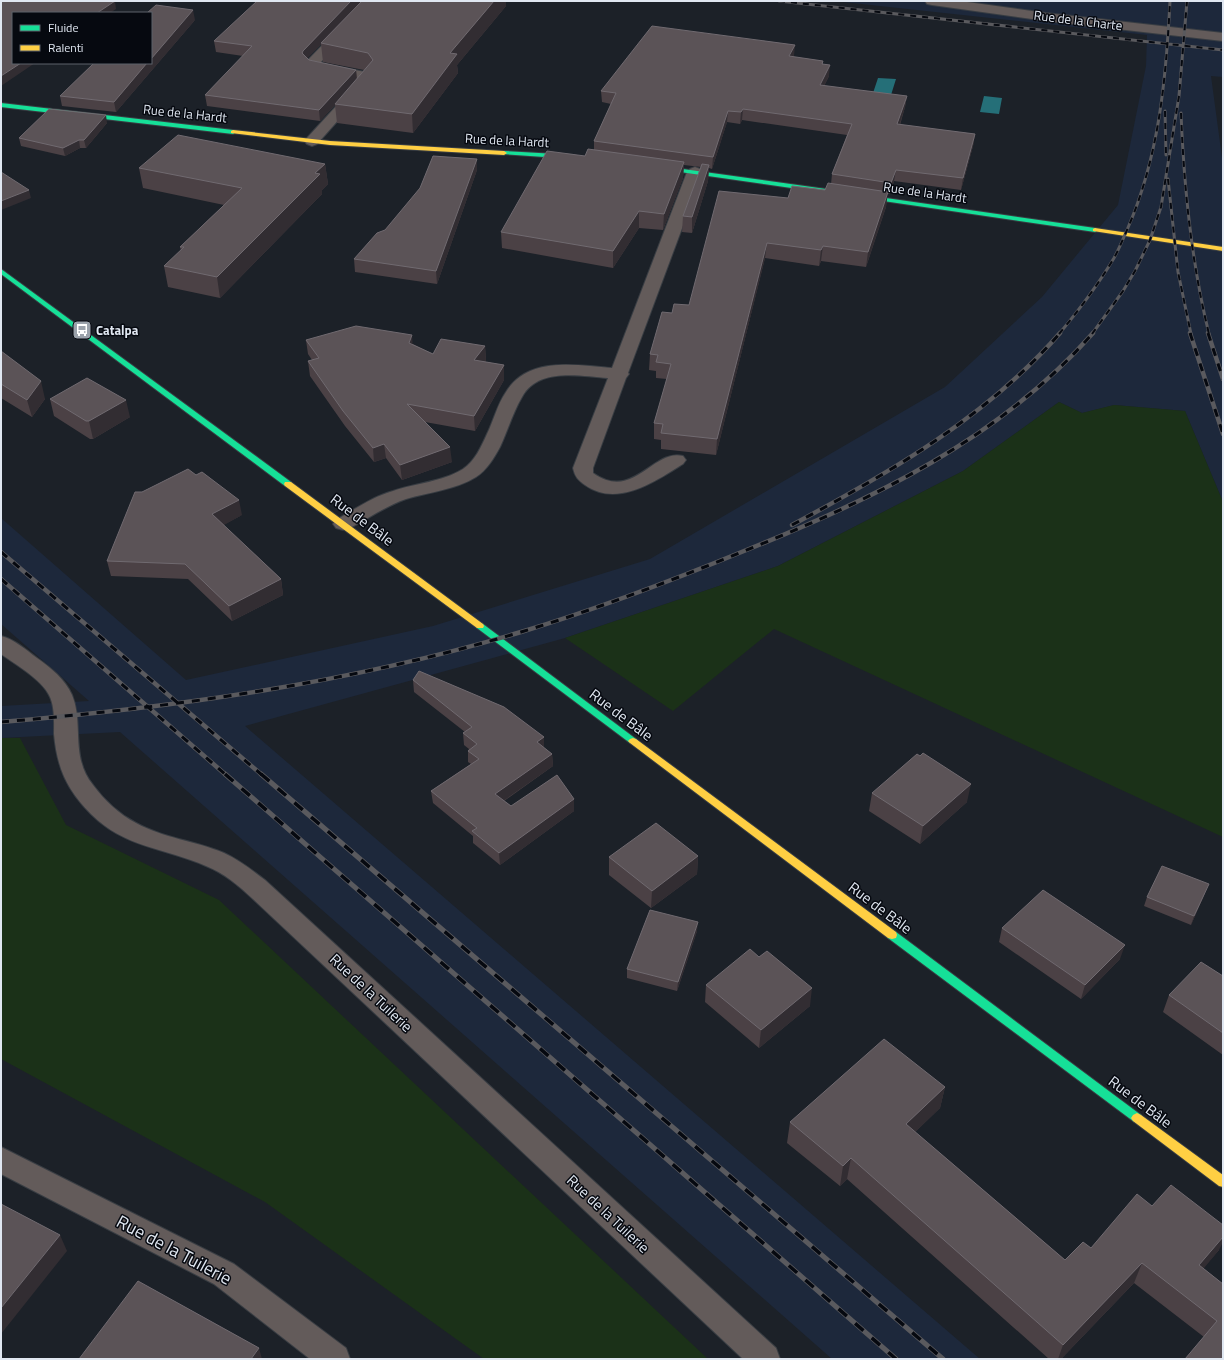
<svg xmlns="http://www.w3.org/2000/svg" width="1224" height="1360" font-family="'Titillium Web',sans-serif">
<rect width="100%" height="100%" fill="#1c2128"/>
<path fill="#1d283b" d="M834,1H1223V77L1211,76L1223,165V502L1185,411L1114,405L1082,413L1059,402L963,471L778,566L565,638L245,726L980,1359H832L120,732L1,738V706L89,701L1,624V518L186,680L433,626L650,559L945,387L1042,297L1118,205L1146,66L1147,35Z"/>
<path fill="#1b3118" d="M1059,402L1082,413L1114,405L1185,411L1223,502V837L774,629L673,711L565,638L778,566L963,471Z
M1,738H20L66,825L219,900L708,1359H484L265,1202L1,1059Z"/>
<path fill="#256f78" d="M878,78L896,79L891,95L873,93Z
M984,96L1002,98L999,114L980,112Z"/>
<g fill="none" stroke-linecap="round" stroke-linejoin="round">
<defs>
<path id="lane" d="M365,1H379L320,63L370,73L374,80L317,144L312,146L307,144L304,141L307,138L360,80L311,70L305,63Z
M925,1H960L1046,13L1223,33V41L1046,21L932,5L927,4Z
M695,167L700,169L703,172L628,373L629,374L626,378L593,468V473C634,502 653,448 683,456L686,460L683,464C656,481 617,508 585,485C578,480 575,477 573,468L608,378C580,376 538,367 522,397C513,412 508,430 500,447C494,458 487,470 476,477C455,490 429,492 406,499C386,506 369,518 350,528L343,530L336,528L333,524L336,520C355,509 372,497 393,491C416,483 442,482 463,469C475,461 481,447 487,434C494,420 497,405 506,392C528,356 576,365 612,368L687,172L690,169Z
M1,1147L234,1264L346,1348L350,1359H310L214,1284L1,1174Z"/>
<path id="street" d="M1,636C14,639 26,650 37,658C51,668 65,679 72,695C84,724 70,757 93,785C104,800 119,814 136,823C163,838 196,841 224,853C239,860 252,870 265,880L776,1348L780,1359H743L253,899C239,886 224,873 206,866C165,848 125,848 91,814C67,790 57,768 54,734C54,722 55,706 49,695C41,679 15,664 1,654Z"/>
<path id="fast" d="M1,103L233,130L236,132L233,134L1,107Z
M504,151L574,155L577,157L574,159L502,154V152Z
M654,165L826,189L829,191L826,193L652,168V166Z
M858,194L1095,228L1098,230L1095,232L856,197V195Z
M1,269L291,482L292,484L291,486H285L1,274Z
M480,623L483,624L636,739L638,741L636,743H630L477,628L476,626L477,624Z
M892,931L896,932L1141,1115L1143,1118L1141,1121L1137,1123L1133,1121L888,938L887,935L888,932Z"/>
<path id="slow" d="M233,130L330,141L504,151L507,153L504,155L330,145L231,133V131Z
M1095,228L1223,247V251L1093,231V229Z
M285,482H291L483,624L484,626L483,628H477L285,486L284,484Z
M633,738L636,739L896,932L897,935L896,938L892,939L888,938L630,743L628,741L630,739Z
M1137,1113L1141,1115L1223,1175V1187L1219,1186L1133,1121L1131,1118L1133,1115Z"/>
</defs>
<use href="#lane" stroke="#383d43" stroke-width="2"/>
<use href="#street" stroke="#383d43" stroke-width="2"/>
<use href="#fast" stroke="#383d43" stroke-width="2"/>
<use href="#slow" stroke="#383d43" stroke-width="2"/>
<use href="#lane" fill="#635b5a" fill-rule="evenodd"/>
<use href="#street" fill="#635b5a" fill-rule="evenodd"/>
<use href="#fast" fill="#16e098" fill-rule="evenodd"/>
<use href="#slow" fill="#ffcf43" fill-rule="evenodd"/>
<defs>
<path id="rail-far2" d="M779,1L1223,50
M1165,111L1166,155
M1181,113C1184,188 1191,261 1209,334
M1168,179L1178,272L1191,334
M1059,334C1079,310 1098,285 1114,258C1119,249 1123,239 1127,230C1159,157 1166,80 1170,1
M1092,334L1123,291L1135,271L1150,240L1161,207L1179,96L1187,1"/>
<path id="rail-far1" d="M1190,333L1223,434
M1208,333L1223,379
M792,525C889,473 987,417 1060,333
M1,552L262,775
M1,579L226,775
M1,722C176,707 352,683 521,632C597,609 671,581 744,551C872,500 1001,438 1093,333"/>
<path id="rail" d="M225,774L896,1359
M261,774L943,1359"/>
</defs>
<use href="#rail-far2" stroke="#5a5a5e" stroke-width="3"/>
<use href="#rail-far1" stroke="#5a5a5e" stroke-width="4.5"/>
<use href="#rail" stroke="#5a5a5e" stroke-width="5"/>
<use href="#rail-far2" stroke="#060910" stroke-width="2" stroke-dasharray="6" stroke-linecap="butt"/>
<use href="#rail-far1" stroke="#060910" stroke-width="3" stroke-dasharray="8" stroke-linecap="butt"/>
<use href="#rail" stroke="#060910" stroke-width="3.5" stroke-dasharray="11" stroke-linecap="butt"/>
</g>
<path fill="#4b4145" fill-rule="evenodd" d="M506,6L457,65L458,73L413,133L337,123L335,105L320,121L207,106L205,95L243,56L216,52L214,41ZM321,44L323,62L364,70L357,79L356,70L309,60L307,58Z
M195,20L116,112L62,106L60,96Z
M793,57L823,61V64L829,76L824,86L907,96L905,107L900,125L975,134L973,146L961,190L894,181L890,194H887L886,207L866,267L821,261L819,266L765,258L716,455L661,449V440L654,439V423L667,379L656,378V371L649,370L650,354L672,313L689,305L788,198L825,190L831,184L832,174L847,135L742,120L740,124L727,122L712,169L709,168L708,181L692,233L682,232L683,216L701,167L684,165L683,178L663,230L639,228L613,268L502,248L501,232L585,156L594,150V141L611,104L602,102L601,91Z
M107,123L86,148H80L65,156L21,146L19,138Z
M477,159V170L437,284L355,272L354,259L385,230Z
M325,164L328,184L322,190V194L220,298L168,287L164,266L181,251L180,247L224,205L143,188L139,168Z
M306,340L413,344L433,354L485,346L486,361L485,362L504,365V380L475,431L425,422L452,462L402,480L386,458L374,462L345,426L310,376L308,361L312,360L308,354Z
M1,351L45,399L32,417L1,398Z
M50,399L130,417L93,439H90L54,416Z
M242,515L223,525L281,579L283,595L232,621L188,579L111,576L107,561Z
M413,680L544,737V748L552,754L553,766L504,801L511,806L574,811L500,865L473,843V836L433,803L431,791L471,764L468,762V751L469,749L464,745L463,733L465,732L414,692Z
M872,793L967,802L920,844L869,811Z
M698,856L697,874L651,908L609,875V857Z
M1205,893L1191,925L1144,906L1147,897Z
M1002,928L1120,959L1081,999L999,942Z
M697,931L677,991L627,978V969Z
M1223,976V1055L1163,1012L1169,995Z
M706,985L810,1006L759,1048L705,1002Z
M945,1087L940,1108L915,1132L1065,1260L1091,1248L1152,1206L1219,1250L1203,1268L1223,1284V1359L1204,1337L1134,1283L1061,1359H1049L847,1179L840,1186L787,1143L790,1122Z"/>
<path fill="#322d32" d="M115,1L116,9L110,13H97Z
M351,1H363L321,43V44L304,62L303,51Z
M494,1H506V6L457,65L458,73L413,133L412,114L450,53Z
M193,10L195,20L116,112L114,102L147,63H151V59Z
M795,45L794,56L788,67L789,56Z
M21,63H35L1,86V76Z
M830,65L829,76L819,96L820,85Z
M356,70L357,81L335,104V105L320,121L319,110Z
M907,96L905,107L896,136L897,124Z
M743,109L742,120L740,124L741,112Z
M728,111L727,122L712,169L713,157Z
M106,115L107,123L86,148L84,140Z
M975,134L973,146L961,190L963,178Z
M79,140L80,148L65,156L63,148Z
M477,159V170L437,284L436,271Z
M684,162L683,178L663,230L664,214Z
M325,164L328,184L322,190V194L220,298L217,277L315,173Z
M709,165L708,181L692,233V217Z
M896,170L894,181L890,194L891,183Z
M29,190L31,198L1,210V201Z
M888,192L886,207L866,267L868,252Z
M639,211V228L613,268V251Z
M767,243L765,258L716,455L717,439Z
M823,246L821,261L819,266L821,250Z
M412,335L413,349L409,343Z
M485,346L486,361L475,375L474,360Z
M504,365V380L475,431L474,416Z
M41,381L45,399L32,417L27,400Z
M126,400L130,417L93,439L89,421Z
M384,444L386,458L374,462L373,448Z
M450,447L452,462L402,480L400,465Z
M239,500L242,515L215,530L212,514Z
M281,579L283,595L232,621L229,606Z
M544,737V749L537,742Z
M552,754L553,766L496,806L495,794Z
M971,784L967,802L920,844L923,826Z
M574,799V811L500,865L499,853Z
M698,856L697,874L651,908L652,891Z
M1209,884L1205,893L1191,925L1194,916Z
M698,922L697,931L677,991L678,982Z
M1125,945L1120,959L1081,999L1085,985Z
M812,988L810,1006L759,1048L761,1030Z
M945,1087L940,1108L902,1145L906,1124Z
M851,1158L847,1179L840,1186L843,1166Z
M60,1235L67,1251L1,1334V1308Z
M1223,1237V1242L1219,1250L1190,1285L1199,1265Z
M1142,1263L1134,1283L1061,1359H1058L1063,1345Z
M259,1348L262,1359H251Z"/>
<path fill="#5b5357" stroke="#706a70" d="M1,1H115L97,13H13V63H21L1,76Z
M257,1H351L303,51L302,53L309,60L356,70L319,110L205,95L252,46L214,41Z
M362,1H494L450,53L457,54L412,114L335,104L373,60L368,53L321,43Z
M156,5L193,10L151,59V13H147Z
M652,26L795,45L789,56L823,61L822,64L830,65L820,85L907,96L897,124L975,134L963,178L896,170L891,183L832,174L852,124L743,109L741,112L728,111L713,157L594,141L616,93L601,91Z
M94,63H147L114,102L60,96Z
M49,109L106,115L84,140H79L63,148L19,138Z
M178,135L325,164L315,173L320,174L217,277L164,266L184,247H180L242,188L139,168Z
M588,149L684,162L664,214L639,211L613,251L501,232L547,151L585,156Z
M433,156L477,159L436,271L354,259L377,233L385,230L420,188Z
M702,164L709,165L692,217L683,216Z
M1,172L29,190L1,201Z
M828,183L888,192L868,252L823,246L821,250L767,243L717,439L661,433L663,424L654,423L671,364L656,362L658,355L650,354L662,312L672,313L674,304L689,305L719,191L788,198L792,186L825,190Z
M356,326L412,335L409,343L433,354L441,339L485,346L474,360L504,365L474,416L407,404L450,447L400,465L384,444L373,448L343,411L308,361L319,358L306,340Z
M1,351L41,381L27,400L1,384Z
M87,378L126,400L89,421H86L50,399Z
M188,469L196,475L202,472L239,500L212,514L281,579L229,606L185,564L107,561L135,492H142Z
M419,671L504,707L544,737L537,742L552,754L495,794L511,806L557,775L574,799L499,853L472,831L477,828L431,791L479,759L468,751L477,744L463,733L472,727L413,680Z
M923,753L971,784L923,826L872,793L917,754L920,756Z
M656,823L698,856L652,891L609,857Z
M1162,866L1209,884L1194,916L1147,897Z
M1043,890L1125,945L1085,985L1002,928Z
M650,910L698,922L678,982L627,969Z
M750,949L759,957L767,951L812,988L761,1030L706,985Z
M1201,962L1223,976V1033L1169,995Z
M884,1039L945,1087L906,1124L1065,1260L1083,1242L1091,1248L1137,1194L1152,1206L1171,1185L1223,1225V1237L1199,1265L1223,1284V1359H1185L1217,1321L1142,1263L1063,1345L851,1158L843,1166L790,1122Z
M1,1204L60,1235L1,1308Z
M138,1281L259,1348L251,1359H79Z"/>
<defs>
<symbol id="bus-square" viewBox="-11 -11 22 22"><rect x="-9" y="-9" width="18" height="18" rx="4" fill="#9ba2ab" stroke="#060910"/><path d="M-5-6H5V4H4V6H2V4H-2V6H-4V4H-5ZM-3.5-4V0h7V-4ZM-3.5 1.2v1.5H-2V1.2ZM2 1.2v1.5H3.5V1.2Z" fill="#fff"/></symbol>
</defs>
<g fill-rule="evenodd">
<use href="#bus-square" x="71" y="319" width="22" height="22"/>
</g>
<g text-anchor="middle" stroke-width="3" stroke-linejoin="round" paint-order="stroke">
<g font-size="13" fill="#e0e7f1" stroke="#060910">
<text transform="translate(1078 20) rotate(7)" y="5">Rue de la Charte</text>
<text transform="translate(185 113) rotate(6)" y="5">Rue de la Hardt</text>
<text transform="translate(507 140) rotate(3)" y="5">Rue de la Hardt</text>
<text transform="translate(925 192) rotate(8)" y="5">Rue de la Hardt</text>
</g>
<g font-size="13" font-weight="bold" fill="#e0e7f1" stroke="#060910" text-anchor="start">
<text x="96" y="335">Catalpa</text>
</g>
<g font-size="15" fill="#e0e7f1" stroke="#060910">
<text transform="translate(362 520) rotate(37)" y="5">Rue de Bâle</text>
<text transform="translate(621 715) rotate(37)" y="5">Rue de Bâle</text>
<text transform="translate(880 908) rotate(37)" y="5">Rue de Bâle</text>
<text transform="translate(371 993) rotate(43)" y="5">Rue de la Tuilerie</text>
<text transform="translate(1140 1102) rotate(37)" y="5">Rue de Bâle</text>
<text transform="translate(608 1214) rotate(43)" y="5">Rue de la Tuilerie</text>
</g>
<g font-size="18" fill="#e0e7f1" stroke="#060910">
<text transform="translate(174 1250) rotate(28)" y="6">Rue de la Tuilerie</text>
</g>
</g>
<rect width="1224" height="1360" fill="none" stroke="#e0e7f1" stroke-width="4"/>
<rect x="12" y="12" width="140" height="52" fill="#060910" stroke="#5d626a"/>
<rect x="20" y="25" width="20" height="6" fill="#16e098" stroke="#5d626a"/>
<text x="48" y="32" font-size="12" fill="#e0e7f1">Fluide</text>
<rect x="20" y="45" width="20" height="6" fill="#ffcf43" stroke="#5d626a"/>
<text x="48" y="52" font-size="12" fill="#e0e7f1">Ralenti</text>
</svg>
